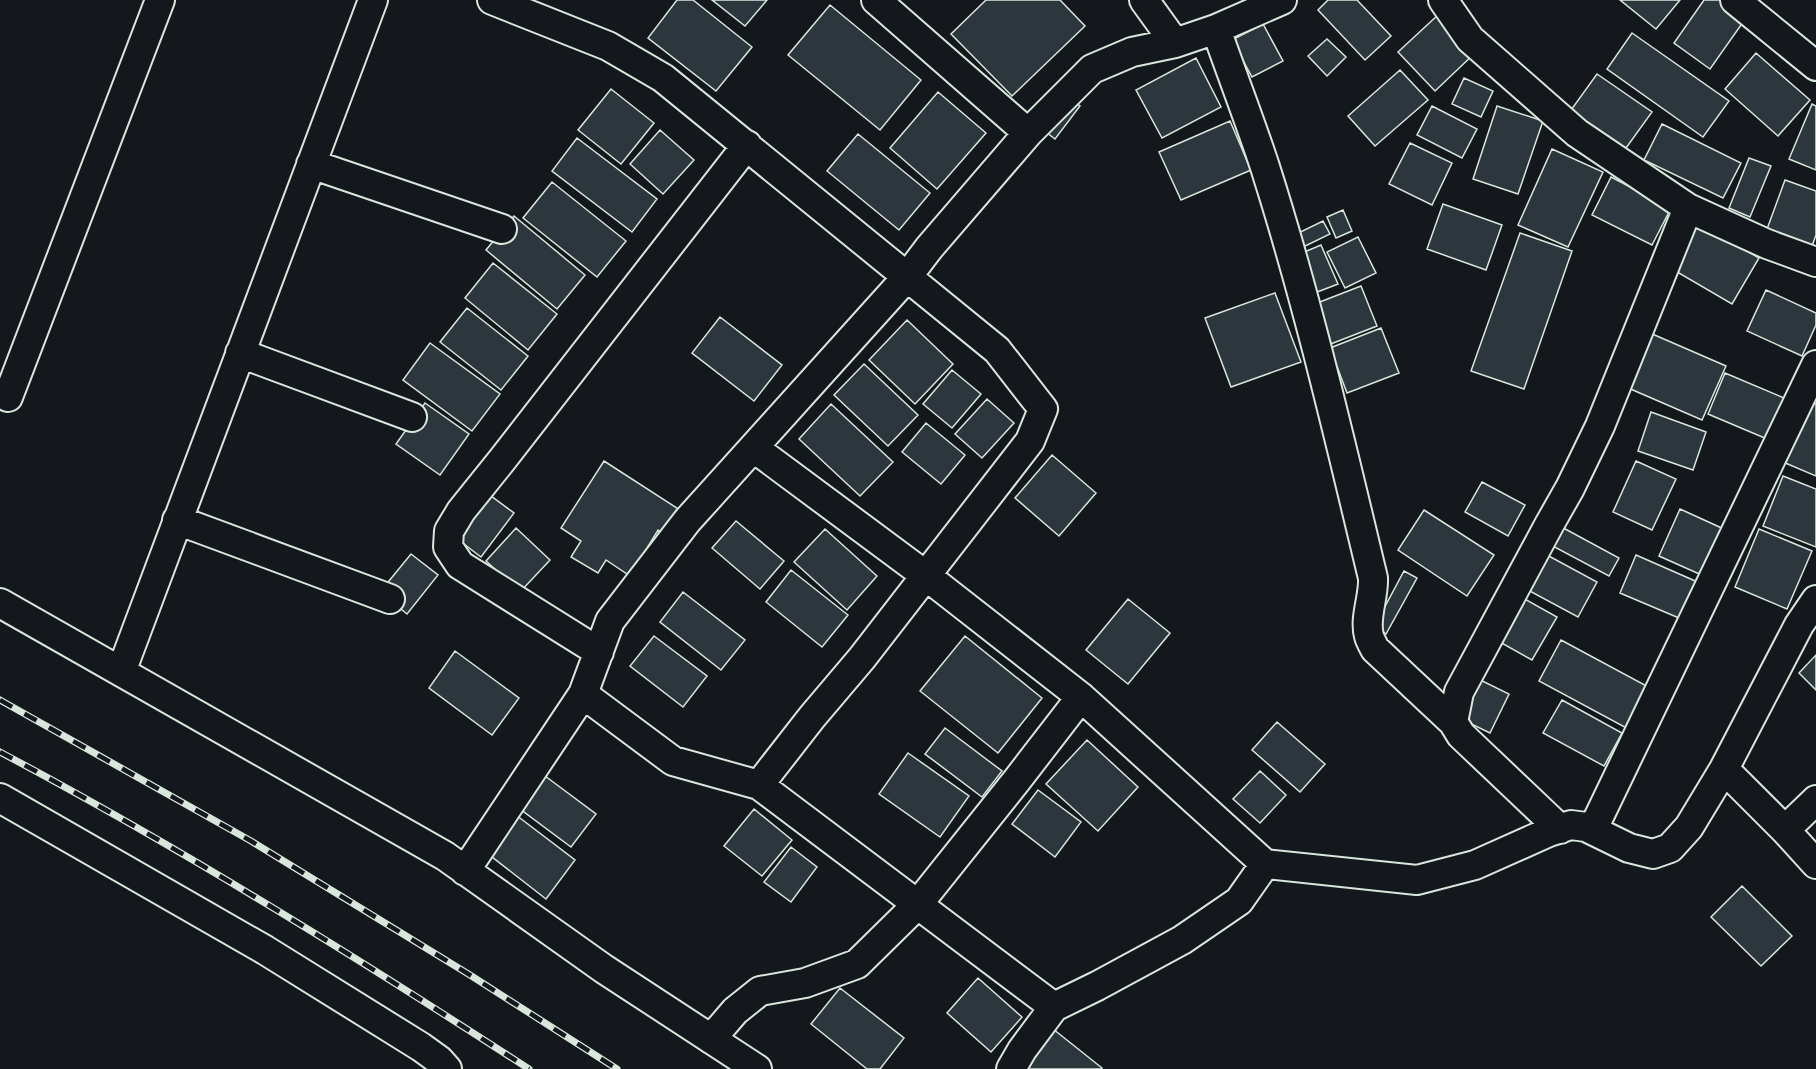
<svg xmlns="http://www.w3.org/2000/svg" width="1816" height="1069" font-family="Commissioner,sans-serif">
<rect width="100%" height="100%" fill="#14181c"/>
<path fill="#2c363c" stroke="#d8e6dc" stroke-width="1.5" d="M677,0H693L752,47L716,91L648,38Z
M712,0H767L745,26Z
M986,0H1060L1085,26L1012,96L951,34Z
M1328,0H1357L1391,36L1365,60L1318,10Z
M1620,0H1680L1656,29Z
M1704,0H1720L1746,18L1710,69L1674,43Z
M830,5L921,80L880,130L788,55Z
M1439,14L1476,52L1435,91L1398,52Z
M1263,24L1283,61L1252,77L1232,40Z
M1632,33L1729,101L1703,137L1607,69Z
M1327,39L1346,57L1327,76L1308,56Z
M1756,53L1810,100L1778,136L1725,89Z
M1196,58L1221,107L1162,138L1136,90Z
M1400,70L1428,100L1375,146L1348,116Z
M1597,74L1652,112L1621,155L1566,117Z
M1464,78L1493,91L1481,117L1452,104Z
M611,89L654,123L621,164L578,130Z
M938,92L986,133L937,189L890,148Z
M1062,92L1080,106L1055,139L1037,125Z
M1812,104L1816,106V170L1789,159Z
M1432,106L1477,129L1462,158L1417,135Z
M1497,106L1543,121L1518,194L1473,179Z
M1230,121L1251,170L1181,200L1159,152Z
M1662,124L1741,163L1723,198L1644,160Z
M660,130L694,160L663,194L630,164Z
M858,134L930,193L899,230L827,171Z
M577,138L657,199L632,232L552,171Z
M1410,143L1452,163L1432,205L1389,184Z
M1552,149L1603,172L1568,247L1518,225Z
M1749,158L1771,166L1750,217L1729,208Z
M1611,177L1671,208L1652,245L1592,215Z
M1785,180L1816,191V235L1808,257L1763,240Z
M552,182L626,241L597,277L523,218Z
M1443,204L1502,225L1486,270L1427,249Z
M1343,210L1352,231L1336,238L1327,217Z
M514,216L585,275L557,309L486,250Z
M1323,221L1330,234L1295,251L1288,238Z
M1699,223L1759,258L1732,304L1672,269Z
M1520,233L1572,251L1524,389L1471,371Z
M1358,237L1376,273L1345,288L1327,252Z
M1321,245L1338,284L1312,294L1295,256Z
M493,263L557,314L528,350L465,298Z
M1361,286L1377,326L1323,347L1307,307Z
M1766,290L1816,313V325L1802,356L1747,331Z
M1275,293L1301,362L1231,387L1205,318Z
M467,308L528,356L501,390L440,342Z
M720,317L782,365L754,401L692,353Z
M907,320L953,364L915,404L869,360Z
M1381,328L1399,373L1347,393L1330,348Z
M1650,333L1726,366L1702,420L1626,387Z
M430,343L500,394L472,431L403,380Z
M864,364L918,415L888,446L834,395Z
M952,370L981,394L952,428L923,404Z
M1725,373L1784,398L1767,439L1708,414Z
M987,399L1014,423L982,458L955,434Z
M1807,401L1816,404V476L1783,462Z
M425,403L469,434L440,475L396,444Z
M831,404L893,462L860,496L799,439Z
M1651,412L1706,432L1693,470L1638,451Z
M926,423L965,455L941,484L902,452Z
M1052,455L1096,493L1059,536L1015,498Z
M604,461L683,512L667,536L658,530L630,576L606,560L598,573L571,557L581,541L561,528Z
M1636,461L1676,479L1652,530L1613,512Z
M1783,476L1816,489V547L1763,526Z
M472,482L514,513L481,557L439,525Z
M1482,482L1525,505L1508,536L1465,512Z
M1680,509L1726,530L1706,577L1659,556Z
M1424,510L1494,555L1467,596L1398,550Z
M736,521L784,561L760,589L712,548Z
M1556,524L1619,558L1609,576L1547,543Z
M516,528L550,560L520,592L486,561Z
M825,529L877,576L847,610L794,562Z
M1759,529L1812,551L1787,609L1735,587Z
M1534,548L1597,582L1578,617L1515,583Z
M411,554L438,575L407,614L380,592Z
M1636,555L1702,584L1686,621L1620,593Z
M791,570L848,615L822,647L766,602Z
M1404,571L1417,578L1386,634L1374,627Z
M1505,588L1557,617L1532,660L1480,631Z
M683,592L745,640L721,670L660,622Z
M1128,599L1170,633L1128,684L1086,650Z
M654,636L707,676L683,707L630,666Z
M965,636L1042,698L998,753L920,691Z
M1561,640L1654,690L1632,731L1539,681Z
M455,651L519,698L492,735L429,688Z
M1816,655V690L1799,673Z
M1460,670L1509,694L1490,733L1440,709Z
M1562,700L1622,733L1604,766L1543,733Z
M1277,722L1325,764L1300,792L1252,750Z
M945,728L1002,771L982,797L925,754Z
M1087,740L1138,787L1098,831L1046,784Z
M908,753L969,796L940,837L879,794Z
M537,770L596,814L571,847L512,803Z
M1260,771L1286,795L1260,823L1233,799Z
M1038,790L1081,822L1055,857L1012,824Z
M754,809L792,840L762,876L724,846Z
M516,815L575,860L546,899L487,853Z
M791,847L817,867L791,902L764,882Z
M1742,886L1792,936L1761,966L1711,917Z
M978,978L1022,1017L991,1052L947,1013Z
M840,988L904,1038L880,1069H867L811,1024Z
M1038,1017L1102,1068L1101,1069H1028L1009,1054Z"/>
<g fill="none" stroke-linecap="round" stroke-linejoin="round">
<defs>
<path id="street" d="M492,0L608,46L663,78L997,350L1043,409L1030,441L862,658L812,717L759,785L673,761L583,694L610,621L687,521L907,277L929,248L1028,133L1092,69L1132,52L1175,43L1216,29L1282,0
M876,0L1028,133
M1144,0L1175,43
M1443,0L1470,39L1577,133L1688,208L1767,244L1816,262
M1735,0L1816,66
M1216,29C1232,75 1250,121 1265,167C1308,302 1340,441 1373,578C1374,597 1364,618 1369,636C1370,640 1373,645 1375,649L1453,722
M311,164L502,229
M240,353L412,417
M8,397L160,0
M754,448L925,575L1081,697L1265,864
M177,520L390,599
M0,603L445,856L604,969L757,1069
M599,652L460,565L448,547L449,531L461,511L502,460L747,145
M121,672L373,0
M1724,769L1785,830L1816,864
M759,785L1054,1007
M0,798L265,950L421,1047L439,1060L447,1069
M1560,829L1461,735L1453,722L1459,692L1549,525L1570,488L1600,426L1688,208
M1593,829L1816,365
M1785,830L1816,800
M465,871L583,694
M711,1039L735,1011L760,991L805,983L857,964L918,904L1017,780L1081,697
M1011,1069L1022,1050L1054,1007L1097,986L1182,940L1239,901L1265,864L1417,880L1475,865L1549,832L1571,825L1586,827L1629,848L1653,854L1670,848L1689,827L1724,769L1799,625L1816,600"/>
</defs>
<use href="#street" stroke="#d8e6dc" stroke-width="32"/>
<use href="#street" stroke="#14181c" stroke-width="28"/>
<defs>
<path id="rail" d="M0,700L251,841L470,975L617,1069
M0,752C181,848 356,957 529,1069"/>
</defs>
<use href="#rail" stroke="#d8e6dc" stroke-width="7"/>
<use href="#rail" stroke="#14181c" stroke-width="4.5" stroke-dasharray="14" stroke-linecap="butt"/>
</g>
</svg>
